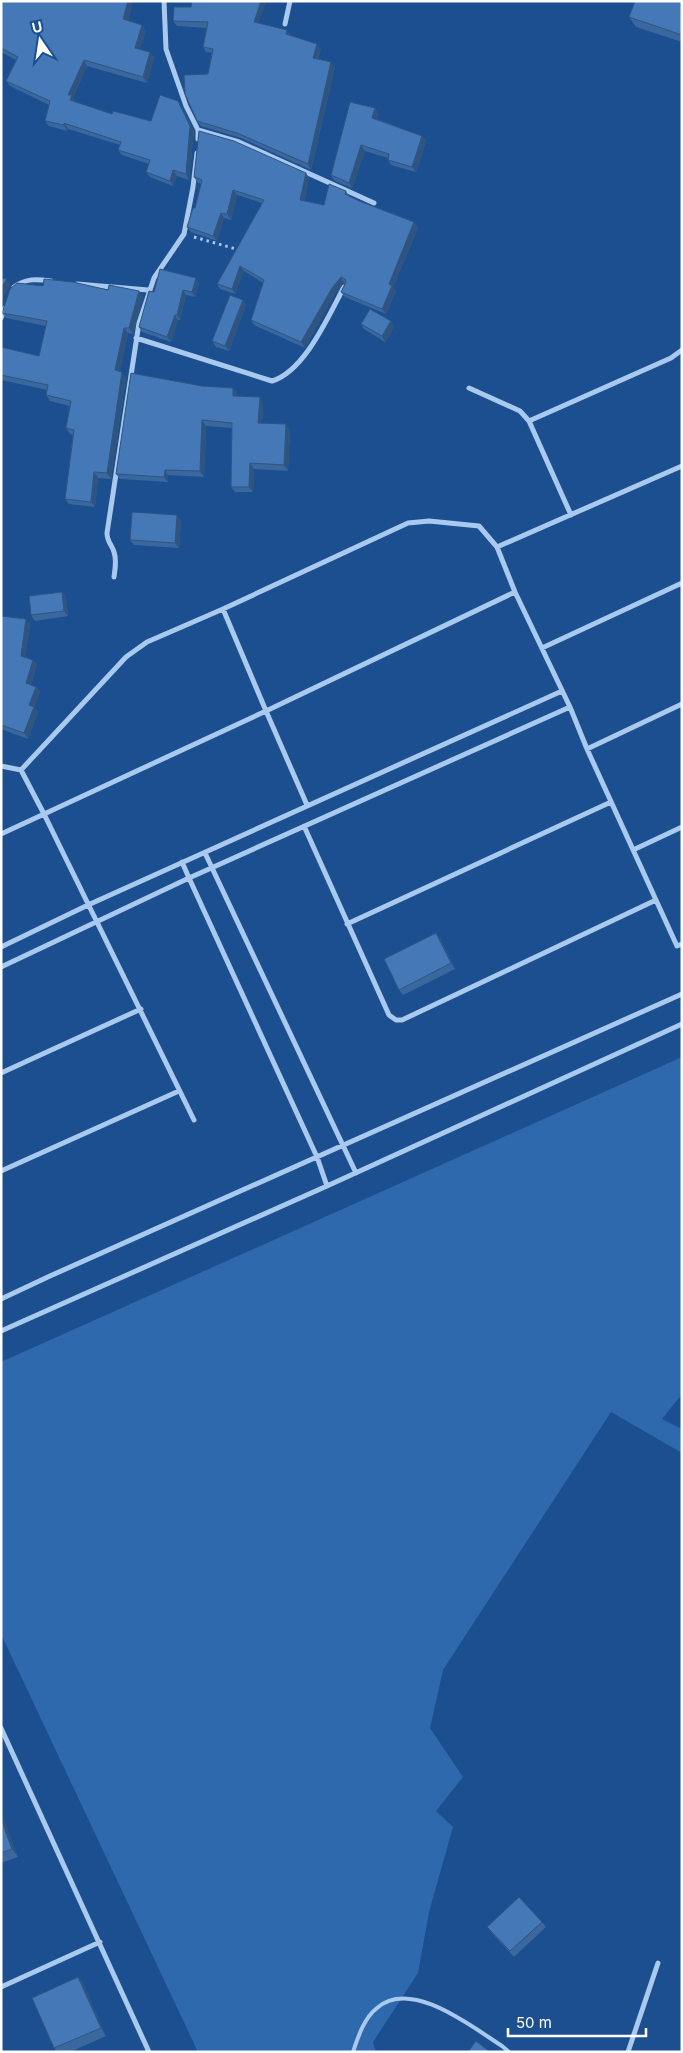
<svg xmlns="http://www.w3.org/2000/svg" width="683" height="2053" font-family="Inter,sans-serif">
<rect width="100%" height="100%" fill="#1b4f8f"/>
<path fill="#2e69ad" d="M682,1057V1394L662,1419L682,1429V1453L611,1412L443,1670L430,1728L463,1777L436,1811L453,1827L429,1912L418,1973L373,2042L376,2052H198L1,1634V1362Z"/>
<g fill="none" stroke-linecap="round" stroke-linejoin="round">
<path stroke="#a9c9ee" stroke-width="3" stroke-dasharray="2.5 4" stroke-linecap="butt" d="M194,237L236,249"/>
<path stroke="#a9c9ee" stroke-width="4" d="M353,2052C358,2037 364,2018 377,2008C411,1978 472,2027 502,2046L509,2052"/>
<path stroke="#a9c9ee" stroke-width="5" d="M164,1L166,49L186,106L198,130V139
M285,24L290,1
M198,130L239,142L374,203
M77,284L148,290
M14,287C26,278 37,279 51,281
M1,318L5,308
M136,338L272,381C305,371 329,315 344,287
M469,388L520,411L529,421L571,515
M529,421L671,358L682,350
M497,547L682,466
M114,577C115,569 117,560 114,552C112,545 107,542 107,533L139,323L154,278L184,234L193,187L197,153
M223,609L408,523L429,521L479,526L497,547L515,592L570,707L587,749L677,946L682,944
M542,648L682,583
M587,749L682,704
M1,766L21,770L44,814L194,1120
M21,770L126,657L147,642L223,609L266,711L515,592
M304,826L389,1015L396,1020H402L656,900
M1,834L266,711L307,805
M633,850L682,827
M205,853L356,1173
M182,862L189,878L570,707
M347,924L611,802
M1,947L88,905L562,691
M1,967L189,878L317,1157L327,1186
M1,1073L141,1009
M1,1171L179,1091
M1,1299L50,1276L682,994
M1,1331L327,1186L682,1024
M1,1728L149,2052
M1,1987L100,1942
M628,2052L658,1963"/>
</g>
<path fill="#3a679d" d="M1,1H133L128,21L146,31L140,50L150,52L154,58L147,83L87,66L73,98L75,101V102L112,114L151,121L178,101L182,107L194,131L189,180L177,176L173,186L150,177L146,172L149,164L122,155L118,150L120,145L68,129L67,131L49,126L45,121L49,105L10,86L6,81L16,60L1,52Z
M682,1V42L636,27L629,17Z
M191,7L259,23L291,35L321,49L318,59L335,67L311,170L241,138L201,126L197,121L212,53L206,52L203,47L207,28L177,26L173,21Z
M375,108L378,114L377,119L422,136L426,141L416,172L391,165L388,160V158L365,151L352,188L335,181L331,175Z
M306,173L309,179L304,201L324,205L346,191L349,196L359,201L414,222L418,228L393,287L396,291L386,314L345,297L341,292L345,283H344L335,293L305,348L254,325L251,320L263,283L244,271L235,294L220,289L217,284L262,203L237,195L231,220L224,218L217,241L191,232L187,227L195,208L201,184L198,183L194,177Z
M199,283L195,297L186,295L180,320H178L171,342L142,332L139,327L154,292Z
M43,286L143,297L133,334L128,333L120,371L126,377L111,479L98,478L95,507L69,504L65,499L73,435L70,434L66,428L70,406L50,401L46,395L47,390L1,380V347L39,356L46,326L6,318L2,313Z
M243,300L246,305L229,351L216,347L212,341Z
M391,321L394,327L385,342L364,329L361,324Z
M202,386L233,388L237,394V396L263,403L262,423L290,430L288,471L254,469L253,492H235L231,487L232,428L206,426L204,477L168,475V482L120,479L116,474Z
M181,520L179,548L134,545L130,540Z
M62,592L66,597L68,616L35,621L31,615Z
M1,616L26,619L30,624L25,657L33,660L37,665L31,685L36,687L40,692L34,707L38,712L28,739L1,729Z
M440,938L455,969L403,995L399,990Z
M1,1812L18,1857L1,1863Z
M542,1922L546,1927L514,1957L491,1932L487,1927Z
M78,1977L84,1985L106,2036L70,2052H57L54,2048Z"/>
<path fill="#305480" d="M128,1H133L127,25L123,19Z
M261,1H267L257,27L254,22Z
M142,25L146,31L139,54L135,48Z
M287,30L291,35L290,40L286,34Z
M317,44L321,49L317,63L313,58Z
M150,52L154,58L147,83L143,77Z
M84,60L87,66L73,98L75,101L74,106L70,100L68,95Z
M331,62L335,67L311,170L308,164Z
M178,101L182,107L194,131L189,180L186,174Z
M375,108L378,114L376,123L372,118Z
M64,123L68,129L67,131L64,125Z
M422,136L426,141L416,172L412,167Z
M361,145L365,151L352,188L349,183Z
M173,170L177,176L173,186L170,181Z
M306,173L309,179L303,205L300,200Z
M233,190L237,195L231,220L227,214Z
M221,213L224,218L217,241L213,236Z
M414,222L418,228L393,287L396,291L386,314L382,309L389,284Z
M240,266L244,271L235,294L232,289Z
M1,271L3,274L1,283Z
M341,277L344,283L335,293L305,348L301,342L332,288Z
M196,278L199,283L195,297L192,292Z
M7,279L11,285L4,296L1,304V288Z
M183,290L186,295L180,320L177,315Z
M139,291L143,297L133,334L129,328Z
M243,300L246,305L229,351L225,346Z
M175,315L178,320L171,342L167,337Z
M391,321L394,327L385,342L382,336Z
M124,328L128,333L119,376L115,370Z
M122,372L126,377L111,479L107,473Z
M233,388L237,394L236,401L233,396Z
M260,397L263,403L262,428L258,423Z
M202,420L206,426L204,477L200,471Z
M286,424L290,430L288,471L284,465Z
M250,463L254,469L253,492L249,487Z
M165,470L168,475V482L164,477Z
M94,472L98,478L95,507L91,502Z
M177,515L181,520L179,548L175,543Z
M62,592L66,597L68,616L64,611Z
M26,619L30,624L25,662L21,656Z
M33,660L37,665L30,688L26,683Z
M36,687L40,692L34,707L38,712L28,739L24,733L29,705Z
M436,933L440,938L455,969L451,963Z
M1,1812L18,1857L12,1849L1,1819Z
M78,1977L84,1985L106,2036L101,2028Z"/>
<path fill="#4478b7" stroke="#305480" d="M1,1H128L123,19L142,25L135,48L150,52L143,77L84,60L68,95H72L70,100L112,114L113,111L151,121L160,95L178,101L190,126L186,174L173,170L170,181L146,172L150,160L118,150L121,142L64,123V125L45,121L50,101L6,81L18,57L1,48Z
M192,1H261L254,22L287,30L286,34L317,44L313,58L331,62L308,164L237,133L197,121L185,94L184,75L208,74L213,49L203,47L208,22L173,21L174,7H191Z
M635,1H682V35L629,17Z
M350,102L375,108L372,118L422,136L412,167L388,160L389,154L361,145L349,183L331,175Z
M199,131L234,141L306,173L300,200L324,205L329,184L346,191L345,194L359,201L414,222L389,284L392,286L382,309L341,292L346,282L345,279L341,277L332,288L301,342L251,320L264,280L240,266L232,289L217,284L264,200L233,190L227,214L221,213L213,236L187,227L193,208H195L202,180L194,177Z
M160,269L196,278L192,292L183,290L177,315H175L167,337L139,327L149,291L154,292Z
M1,278L7,279L1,288Z
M44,279L73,282L108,290L109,285L139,291L129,328H124L115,370L122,372L107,473L94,472L91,502L65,499L74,430L66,428L71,401L46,395L48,385L1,375V347L39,356L47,321L2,313L10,289L17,283L43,286Z
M230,295L243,300L225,346L212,341Z
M370,309L391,321L382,336L361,324Z
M131,373L202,386L233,388V396L260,397L258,423L286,424L284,465L250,463L249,487H231L232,423L202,420L200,471L165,470L164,477L116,474Z
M132,512L177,515L175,543L130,540Z
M62,592L64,611L31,615L29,596Z
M1,616L26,619L21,656L33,660L26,683L36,687L29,705L34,707L24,733L1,725Z
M436,933L451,963L399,990L384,959Z
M1,1819L12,1849L1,1853Z
M519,1897L542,1922L510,1951L487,1927Z
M78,1977L101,2028L54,2048L32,1998Z
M476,2041L490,2052H468Z"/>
<rect width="683" height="2053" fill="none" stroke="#ffffff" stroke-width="5"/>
<g transform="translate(40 40) rotate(347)" stroke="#1b4f8f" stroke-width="4" paint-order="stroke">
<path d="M0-4L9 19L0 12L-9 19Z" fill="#ffffff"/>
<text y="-8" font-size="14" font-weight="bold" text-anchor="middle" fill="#ffffff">U</text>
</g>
<path d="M508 2028v8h138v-8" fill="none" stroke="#ffffff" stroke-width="2.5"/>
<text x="516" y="2028" font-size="15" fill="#ffffff" stroke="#1b4f8f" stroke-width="4" paint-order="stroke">50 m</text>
</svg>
